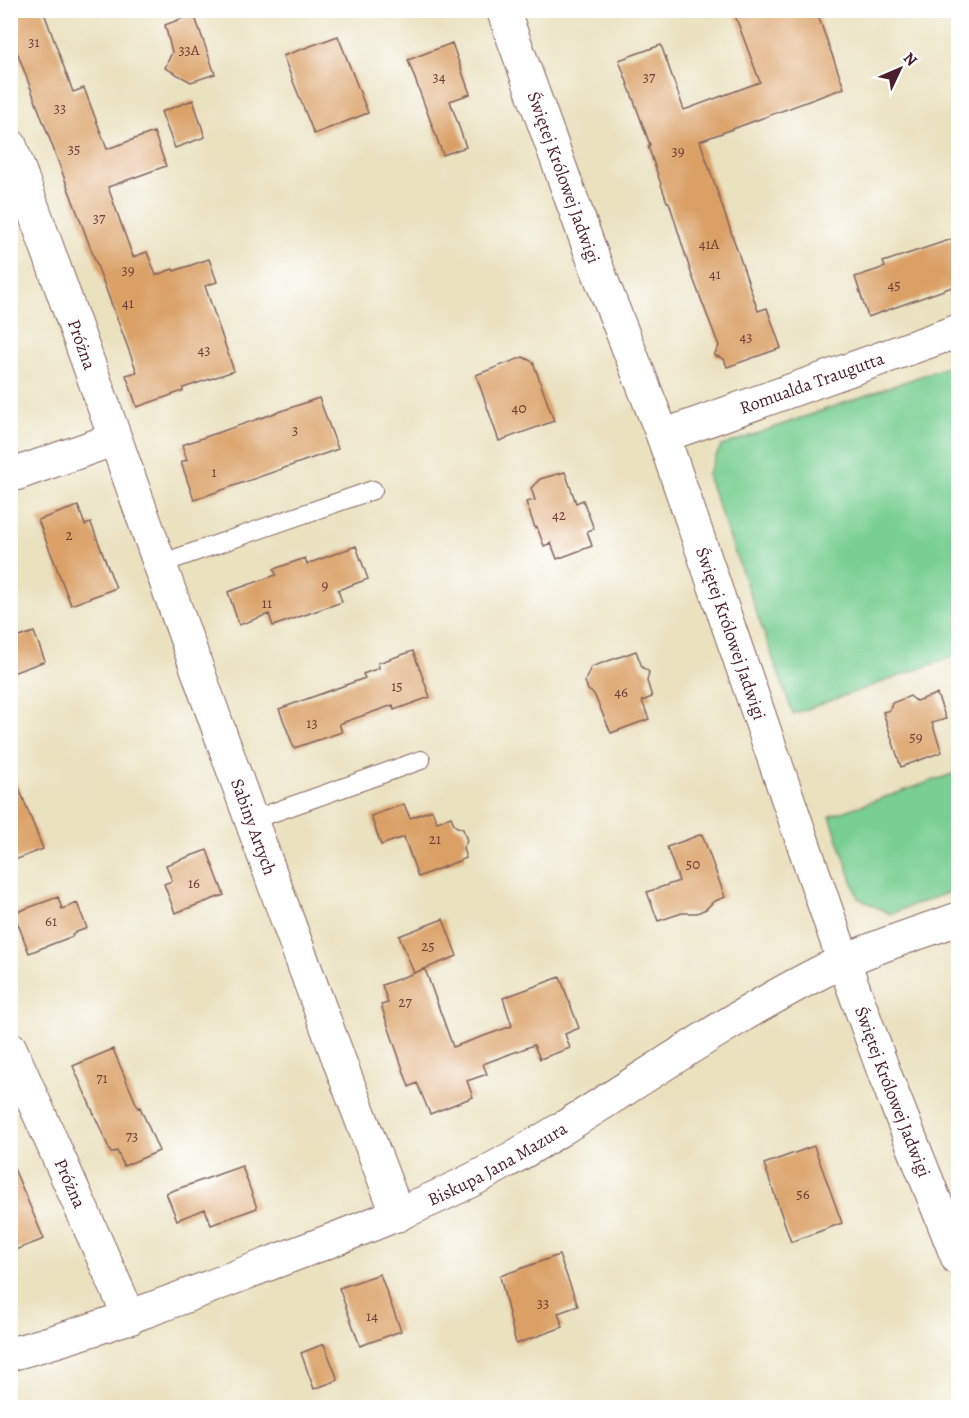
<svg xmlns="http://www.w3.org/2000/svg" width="969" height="1418" font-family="Alegreya,serif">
<rect width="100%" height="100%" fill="#fff"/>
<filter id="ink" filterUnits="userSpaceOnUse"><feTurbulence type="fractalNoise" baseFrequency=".0167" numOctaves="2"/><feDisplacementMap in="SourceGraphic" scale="12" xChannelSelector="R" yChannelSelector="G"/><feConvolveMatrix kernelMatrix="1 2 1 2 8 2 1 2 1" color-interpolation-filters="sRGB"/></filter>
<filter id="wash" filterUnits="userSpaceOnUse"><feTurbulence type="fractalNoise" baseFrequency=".008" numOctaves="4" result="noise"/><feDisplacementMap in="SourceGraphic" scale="24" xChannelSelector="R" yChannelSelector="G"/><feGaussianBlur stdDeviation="1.35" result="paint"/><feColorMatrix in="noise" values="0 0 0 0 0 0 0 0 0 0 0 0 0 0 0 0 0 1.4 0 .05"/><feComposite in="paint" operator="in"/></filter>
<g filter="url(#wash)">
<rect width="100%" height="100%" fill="#eae1bf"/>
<path fill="#79cf93" stroke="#62775f" stroke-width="1.5" d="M958,363V655L793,714L707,475L721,446Z
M958,772V889L890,914L858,898L830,816Z"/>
<g id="blocks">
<path fill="#daa066" d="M10,10H43L73,92L84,88L107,149L154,132L166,166L108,187L133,257L147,252L156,275L173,269L174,271L209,259L217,282L205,286L234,371L183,388V391L137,407L126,375L137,372L10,33Z
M733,10H816L844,88L700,141L758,311L767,308L781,348L727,367L724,359L714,355L719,346L691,273L669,202H667L648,146L650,145L619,60L661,45L684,110L760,82Z
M194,14L215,74L191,82L165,68L172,52L165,25Z
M338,36L368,113L314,134L283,56Z
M452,43L470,94L450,101L466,147L443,155L408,60Z
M193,100L205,137L175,148L161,112Z
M958,237V285L868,317L855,277L885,267L883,262Z
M523,357L533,362L554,421L499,441L476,375Z
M319,398L338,449L194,500L181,462L187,460L182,445Z
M565,472L576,503L583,500L594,529L587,531L592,546L557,559L551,543L544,546L537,527L535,528L526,502L535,500L531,488L540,479Z
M78,506L85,525L91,523L116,588L71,605L38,520Z
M356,546L368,579L338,590L342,602L273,626L269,614L239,625L228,592L276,575L274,569L305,558L307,564Z
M34,632L45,661L10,674V640Z
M413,651L430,697L394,710L393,705L339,724L342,732L294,748L279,709L365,678L363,674L379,668L378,663Z
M636,651L642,667L649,672L647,681L652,697L642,701L649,719L611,733L594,694L588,690L585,681L591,667Z
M937,694L946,719L932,723L942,752L901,767L883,712L890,710L892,703L910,696L916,701Z
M10,770H12L43,849L10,862Z
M404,804L410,818L432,810L437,822L451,817L455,826L463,829L467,841L463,848L466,858L418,877L404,837L381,845L371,816Z
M702,834L725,897L713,902L706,909L697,913H682L658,921L647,892L679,881L667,847Z
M207,850L224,895L175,913L164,884L172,881L166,865Z
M58,897L62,909L77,903L87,928L72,934L73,936L29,953L14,913Z
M443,919L457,956L414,973L399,936Z
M425,969L453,1047L512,1026L503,998L560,977L579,1028L565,1034L570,1048L540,1059L534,1045L483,1064L487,1074L467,1081L473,1097L430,1114L417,1083L409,1087L381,1005L388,1003L382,985Z
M113,1049L138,1108L140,1107L159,1151L124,1166L117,1151L111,1153L73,1066Z
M814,1146L842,1223L791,1242L764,1164Z
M10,1159L44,1239L10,1252Z
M242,1166L257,1208L211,1225L205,1209L177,1220L166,1193Z
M559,1255L578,1306L558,1313L563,1327L516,1344L500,1276Z
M380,1274L401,1331L360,1346L339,1288Z
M324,1344L338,1380L314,1389L301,1353Z"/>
</g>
</g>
<g filter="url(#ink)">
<use href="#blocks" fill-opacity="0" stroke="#82635f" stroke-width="1.5"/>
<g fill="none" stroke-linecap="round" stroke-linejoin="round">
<defs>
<path id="lane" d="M160,564L373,490
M252,820L421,760"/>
<g id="street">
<path id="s1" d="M503,10L591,253L663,436L844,962L885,1075L958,1259"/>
<path id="s2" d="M10,145C140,502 261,861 398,1215"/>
<path id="s3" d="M663,436L958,331"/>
<path d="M10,476L115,439"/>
<path id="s4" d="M10,1048L130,1318"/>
</g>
<g id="secondary">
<path id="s5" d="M10,1354C101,1330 187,1296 274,1262C343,1236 412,1211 478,1177C595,1115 702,1032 821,972C864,950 913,935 958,919"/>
</g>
</defs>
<use href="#lane" stroke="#82635f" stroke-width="20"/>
<use href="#street" stroke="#82635f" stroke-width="35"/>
<use href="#secondary" stroke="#82635f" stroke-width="35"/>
<use href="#lane" stroke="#fff" stroke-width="18"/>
<use href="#street" stroke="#fff" stroke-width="33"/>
<use href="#secondary" stroke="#fff" stroke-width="33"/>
</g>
</g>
<g text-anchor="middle" stroke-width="4.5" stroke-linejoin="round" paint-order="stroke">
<g font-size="15" fill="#6e3f3a">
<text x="34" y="47">31</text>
<text x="189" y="55">33A</text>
<text x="439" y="82">34</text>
<text x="649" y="82">37</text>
<text x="60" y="113">33</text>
<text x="74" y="154">35</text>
<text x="678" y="156">39</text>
<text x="99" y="223">37</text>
<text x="709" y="249">41A</text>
<text x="128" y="275">39</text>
<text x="715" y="279">41</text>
<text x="894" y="290">45</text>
<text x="128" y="308">41</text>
<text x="746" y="342">43</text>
<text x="204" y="355">43</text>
<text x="519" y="413">40</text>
<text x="295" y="435">3</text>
<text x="214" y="477">1</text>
<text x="559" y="520">42</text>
<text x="69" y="540">2</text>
<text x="325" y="590">9</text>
<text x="267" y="608">11</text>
<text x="397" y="691">15</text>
<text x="621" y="697">46</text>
<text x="312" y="728">13</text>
<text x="916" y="742">59</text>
<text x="435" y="844">21</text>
<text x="693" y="869">50</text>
<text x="194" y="888">16</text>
<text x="51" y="926">61</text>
<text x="428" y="951">25</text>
<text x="405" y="1007">27</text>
<text x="102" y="1083">71</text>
<text x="132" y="1141">73</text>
<text x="803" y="1199">56</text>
<text x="543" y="1308">33</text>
<text x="372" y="1321">14</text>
</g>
<g font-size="18" fill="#4a1f2b" stroke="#fff">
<text dy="6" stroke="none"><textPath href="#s1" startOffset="178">Świętej Królowej Jadwigi</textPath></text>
<text dy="6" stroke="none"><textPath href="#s2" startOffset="212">Próżna</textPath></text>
<text dy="6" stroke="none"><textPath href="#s3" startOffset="158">Romualda Traugutta</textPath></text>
<text dy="6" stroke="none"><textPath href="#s1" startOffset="664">Świętej Królowej Jadwigi</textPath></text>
<text dy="6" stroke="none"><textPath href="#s2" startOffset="724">Sabiny Artych</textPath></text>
<text dy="6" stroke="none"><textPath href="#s1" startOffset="1150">Świętej Królowej Jadwigi</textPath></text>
<text dy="6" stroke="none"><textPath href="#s5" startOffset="524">Biskupa Jana Mazura</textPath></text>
<text dy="6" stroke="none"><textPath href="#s4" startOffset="148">Próżna</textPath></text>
</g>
</g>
<rect width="969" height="1418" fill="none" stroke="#fff" stroke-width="36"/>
<g transform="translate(900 69) rotate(46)" stroke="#ffffff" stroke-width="4.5" paint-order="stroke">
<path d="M0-4.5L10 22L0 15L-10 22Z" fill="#4a1f2b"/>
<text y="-9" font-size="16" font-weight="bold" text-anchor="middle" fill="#4a1f2b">N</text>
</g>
</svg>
